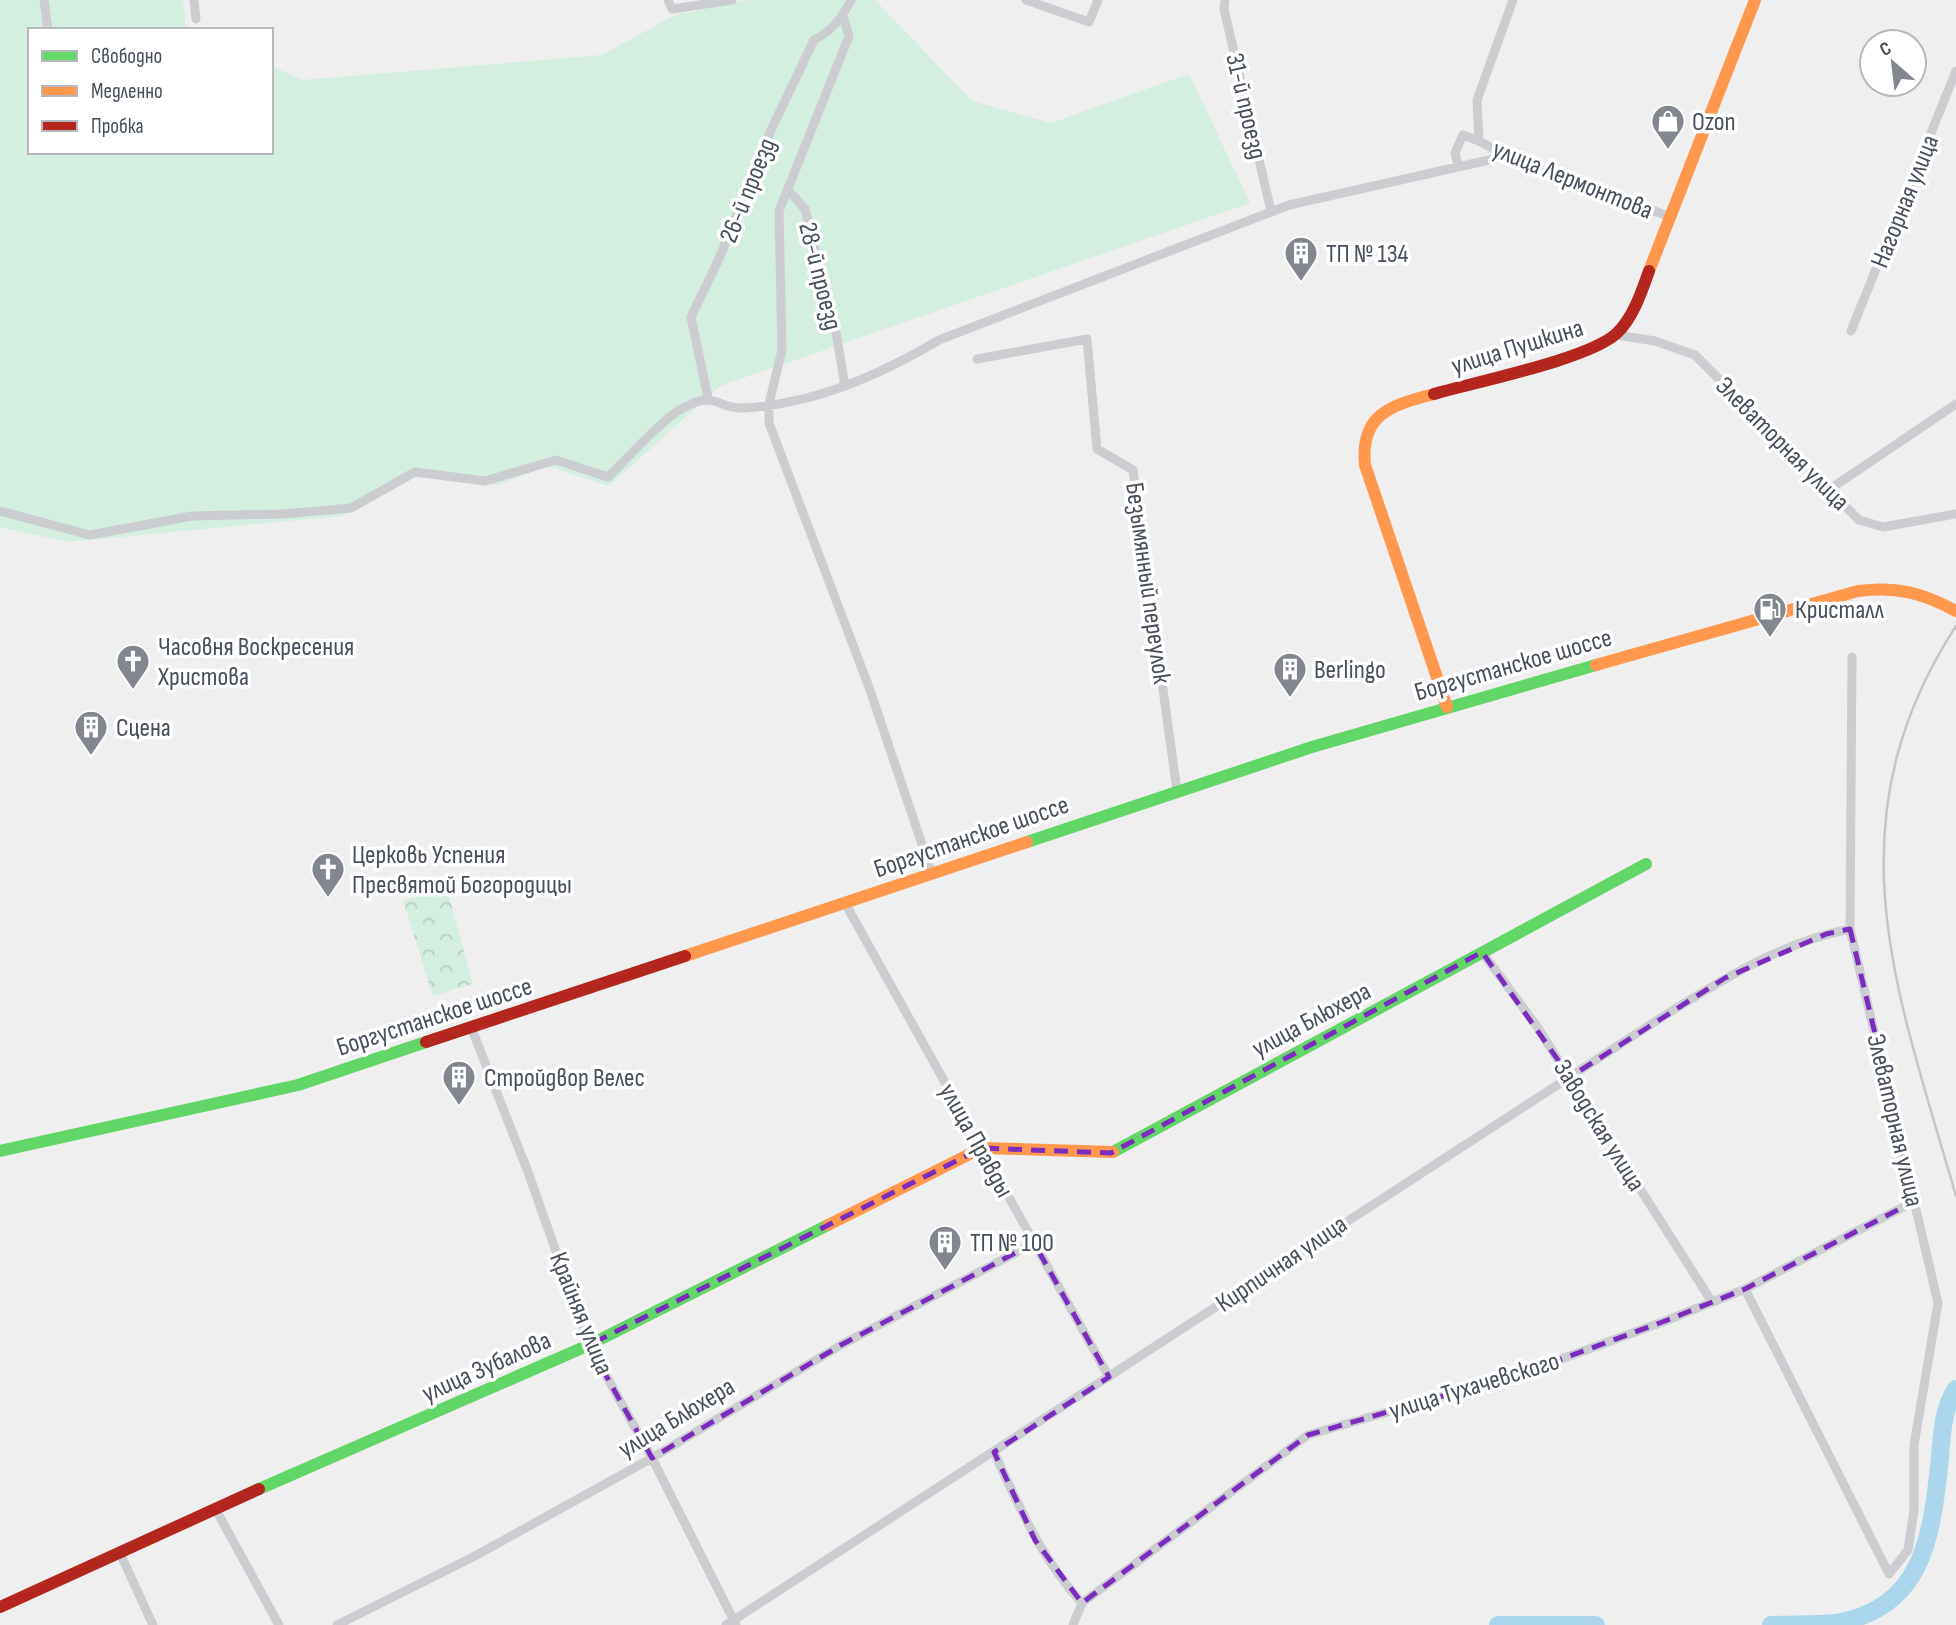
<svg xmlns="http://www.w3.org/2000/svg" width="1956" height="1625" font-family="'Sofia Sans Condensed',sans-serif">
<defs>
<pattern id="park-crowns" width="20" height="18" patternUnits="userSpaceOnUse" patternTransform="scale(1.75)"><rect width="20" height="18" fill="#d4eee0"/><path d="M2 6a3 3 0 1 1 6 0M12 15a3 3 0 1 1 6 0" fill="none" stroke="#b7cec2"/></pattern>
</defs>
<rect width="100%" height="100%" fill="#f0efef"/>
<path fill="url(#park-crowns)" d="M446,886L473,984L433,996L403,901Z"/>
<path fill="#d4eee0" d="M0,0H183L186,26L194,30H30V152H271V66L302,80L602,55L675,15L746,0H875L972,101L1051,123L1189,74L1250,203L720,386L609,486L547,466L498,485L416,475L341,516L68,542L0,527Z"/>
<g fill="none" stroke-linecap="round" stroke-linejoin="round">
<path stroke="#aad7eb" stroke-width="18" d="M1498,1625H1596
M1771,1625C1792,1624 1815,1625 1836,1623C1921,1608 1931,1541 1939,1467C1942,1441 1941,1411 1956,1389"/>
<path stroke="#cbcdd0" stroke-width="9" d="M44,0L48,30
M194,0L196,19
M668,0L672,9L732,0
M1026,0L1089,22L1098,0
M1225,0L1224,9L1271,211
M1513,0L1477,100L1479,141L1507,156L1668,216
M843,16L849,36L779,211L782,350L769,404V423L870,690L932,874
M1458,165L1455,153L1463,135L1479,141
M788,190L805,209L836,332L845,386
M1851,331L1956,71
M1616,335L1655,341L1695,355L1859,520L1883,527L1956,514
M977,359L1087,339L1097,449L1133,470L1177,791
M708,398L691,317L718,261L771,130L814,40C832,31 842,18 851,0
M1830,489L1956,404
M0,511L90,535L192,516L283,514L351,508L415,472L485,481L556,460L608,477C627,459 662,419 683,408C717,389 717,410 744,408C814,404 878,376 939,340L1289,205L1507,156
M845,903L1109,1377
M1482,952L1536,1025L1712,1302
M471,1027L528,1172L589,1345L652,1458L736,1625
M1745,1289L1889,1574L1908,1550L1914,1510V1445L1938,1303L1850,929L1852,657
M994,1452C1019,1506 1041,1559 1082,1603
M215,1508L279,1625
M120,1553L153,1625
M337,1625L475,1556L652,1458L841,1345L1034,1243
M726,1625L1659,1019C1718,982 1781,942 1850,929
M1073,1625L1082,1603L1308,1435L1529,1371L1665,1321L1745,1289L1915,1201"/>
<path stroke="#63d668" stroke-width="12" d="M1027,842L1312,747L1596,665
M0,1151L298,1085L426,1042
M1113,1152L1646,864
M259,1489L589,1345L828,1225"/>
<path stroke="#ff974d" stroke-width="12" d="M1649,271L1755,0
M1434,394C1391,405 1360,414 1365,465L1447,707
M1596,665L1858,591C1896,586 1923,593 1956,611
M685,956L1027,842
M828,1225L982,1148L1113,1152"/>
<path stroke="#b3261e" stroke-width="12" d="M1434,394C1475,382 1590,359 1617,333C1633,318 1642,291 1649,271
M426,1042L685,956
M0,1607L259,1489"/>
<path stroke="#c5c6c9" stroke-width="2.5" d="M1956,626C1828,824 1897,991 1956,1196"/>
</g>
<path fill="none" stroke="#7b2cbf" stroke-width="5" stroke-dasharray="14 9" stroke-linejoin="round" d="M1850,929L1915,1201L1745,1289L1665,1321L1529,1371L1308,1435L1082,1603L1035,1540L994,1452L1109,1377L1034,1243L841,1345L652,1458L589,1345L982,1148L1111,1153L1482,952L1570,1077L1725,978L1826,934Z"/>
<defs>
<symbol id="shop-pin" viewBox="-11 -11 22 30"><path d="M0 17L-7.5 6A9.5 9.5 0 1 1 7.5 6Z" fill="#82878f" stroke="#fff"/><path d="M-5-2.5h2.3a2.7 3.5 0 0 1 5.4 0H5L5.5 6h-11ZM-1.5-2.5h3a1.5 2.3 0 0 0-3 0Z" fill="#fff"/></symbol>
<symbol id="building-pin" viewBox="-11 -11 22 30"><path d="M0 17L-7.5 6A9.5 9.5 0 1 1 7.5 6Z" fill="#82878f" stroke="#fff"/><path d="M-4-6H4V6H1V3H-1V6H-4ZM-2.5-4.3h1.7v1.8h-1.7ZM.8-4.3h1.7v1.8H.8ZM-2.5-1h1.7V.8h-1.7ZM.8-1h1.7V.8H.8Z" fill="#fff"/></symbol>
<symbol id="fuel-pin" viewBox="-11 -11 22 30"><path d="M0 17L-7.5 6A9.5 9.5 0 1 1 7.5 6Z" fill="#82878f" stroke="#fff"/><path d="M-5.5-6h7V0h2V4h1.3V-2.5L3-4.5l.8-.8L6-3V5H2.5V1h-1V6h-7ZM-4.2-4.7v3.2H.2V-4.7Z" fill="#fff"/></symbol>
<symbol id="church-pin" viewBox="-11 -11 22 30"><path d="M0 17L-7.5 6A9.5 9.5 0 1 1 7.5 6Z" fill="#82878f" stroke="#fff"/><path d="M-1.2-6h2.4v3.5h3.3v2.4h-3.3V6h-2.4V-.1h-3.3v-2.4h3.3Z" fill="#fff"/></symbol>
</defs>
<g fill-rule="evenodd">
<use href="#shop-pin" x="1649" y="102" width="38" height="52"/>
<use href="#building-pin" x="1282" y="234" width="38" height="52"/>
<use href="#fuel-pin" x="1751" y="590" width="38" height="52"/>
<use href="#church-pin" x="114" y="642" width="38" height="52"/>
<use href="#building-pin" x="1271" y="650" width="38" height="52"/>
<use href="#building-pin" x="72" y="708" width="38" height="52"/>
<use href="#church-pin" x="309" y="850" width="38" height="52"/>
<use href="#building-pin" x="440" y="1058" width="38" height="52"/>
<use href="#building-pin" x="926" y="1223" width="38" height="52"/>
</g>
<g text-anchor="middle" stroke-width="7" stroke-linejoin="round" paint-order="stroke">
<g font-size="26" fill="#474f5b" stroke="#fff">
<text transform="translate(1247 106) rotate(77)" y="9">31-й проезд</text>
<text transform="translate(1573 179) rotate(22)" y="9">улица Лермонтова</text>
<text transform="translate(747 190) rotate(-68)" y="9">26-й проезд</text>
<text transform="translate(1904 201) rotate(-68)" y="9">Нагорная улица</text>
<text transform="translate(821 276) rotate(76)" y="9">28-й проезд</text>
<text transform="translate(1517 346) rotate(-17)" y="9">улица Пушкина</text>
<text transform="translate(1783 443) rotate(45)" y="9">Элеваторная улица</text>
<text transform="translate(1149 583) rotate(82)" y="9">Безымянный переулок</text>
<text transform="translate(1513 664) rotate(-16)" y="9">Боргустанское шоссе</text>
<text transform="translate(971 836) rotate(-19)" y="9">Боргустанское шоссе</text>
<text transform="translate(434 1016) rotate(-18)" y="9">Боргустанское шоссе</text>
<text transform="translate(1311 1019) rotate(-28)" y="9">улица Блюхера</text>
<text transform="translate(1896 1120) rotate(77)" y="9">Элеваторная улица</text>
<text transform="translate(1600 1125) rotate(58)" y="9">Заводская улица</text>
<text transform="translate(977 1140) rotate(61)" y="9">улица Правды</text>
<text transform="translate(1281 1263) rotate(-34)" y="9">Кирпичная улица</text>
<text transform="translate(582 1313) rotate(68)" y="9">Крайняя улица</text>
<text transform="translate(486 1366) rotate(-24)" y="9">улица Зубалова</text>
<text transform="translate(1474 1385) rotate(-17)" y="9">улица Тухачевского</text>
<text transform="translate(676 1417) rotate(-31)" y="9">улица Блюхера</text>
</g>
<g font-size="26" fill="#474f5b" stroke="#fff" text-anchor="start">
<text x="1692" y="130">Ozon</text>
<text x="1326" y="262">ТП № 134</text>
<text x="1795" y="618">Кристалл</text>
<text x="158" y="655">Часовня Воскресения<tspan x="158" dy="30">Христова</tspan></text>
<text x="1314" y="678">Berlingo</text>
<text x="116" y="736">Сцена</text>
<text x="352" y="863">Церковь Успения<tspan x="352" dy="30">Пресвятой Богородицы</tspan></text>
<text x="484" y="1086">Стройдвор Велес</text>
<text x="970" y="1251">ТП № 100</text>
</g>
</g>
<rect x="28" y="28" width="245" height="126" fill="#ffffff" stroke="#b5b9bd" stroke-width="2"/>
<rect x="42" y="51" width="35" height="10" fill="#63d668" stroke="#b5b9bd" stroke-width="2"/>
<text x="91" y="63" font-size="21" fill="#474f5b">Свободно</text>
<rect x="42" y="86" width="35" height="10" fill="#ff974d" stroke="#b5b9bd" stroke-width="2"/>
<text x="91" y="98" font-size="21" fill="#474f5b">Медленно</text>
<rect x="42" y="121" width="35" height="10" fill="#b3261e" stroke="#b5b9bd" stroke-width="2"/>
<text x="91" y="133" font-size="21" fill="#474f5b">Пробка</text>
<g transform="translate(1893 63) rotate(332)"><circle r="33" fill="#ffffff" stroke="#b5b9bd" stroke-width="2"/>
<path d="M0-5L12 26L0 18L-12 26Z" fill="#82878f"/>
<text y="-10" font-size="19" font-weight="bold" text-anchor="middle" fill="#474f5b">С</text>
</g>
</svg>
